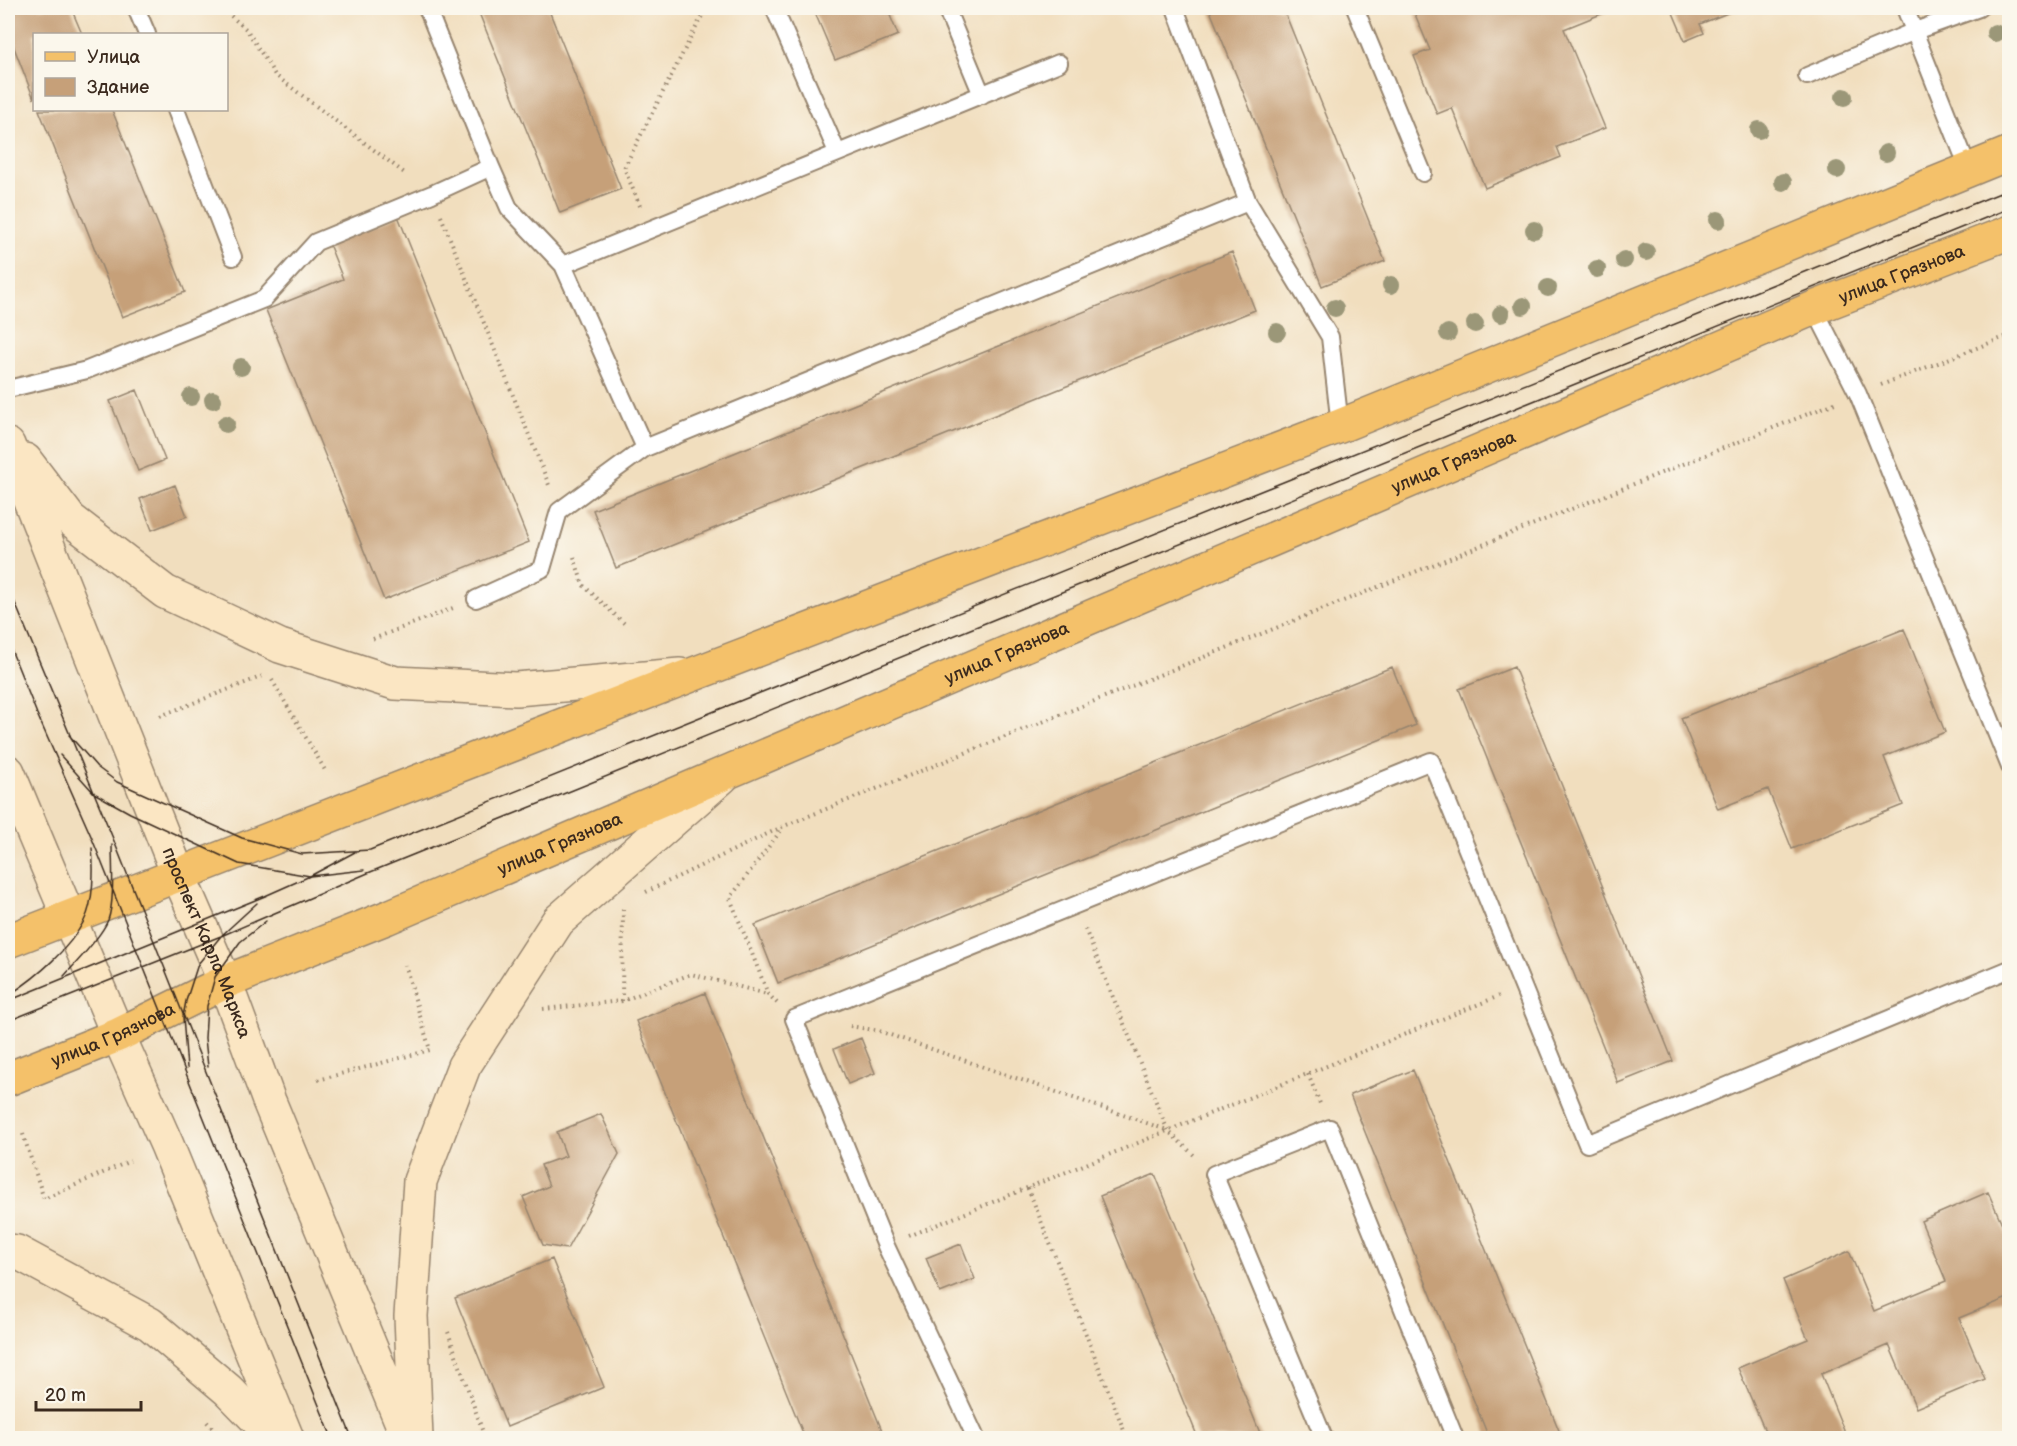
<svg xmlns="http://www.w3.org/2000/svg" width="2017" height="1446" font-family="'Balsamiq Sans',sans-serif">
<rect width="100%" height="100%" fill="#fbf7ec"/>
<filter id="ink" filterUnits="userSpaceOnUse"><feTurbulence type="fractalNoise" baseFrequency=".0167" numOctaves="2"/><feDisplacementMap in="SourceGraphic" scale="12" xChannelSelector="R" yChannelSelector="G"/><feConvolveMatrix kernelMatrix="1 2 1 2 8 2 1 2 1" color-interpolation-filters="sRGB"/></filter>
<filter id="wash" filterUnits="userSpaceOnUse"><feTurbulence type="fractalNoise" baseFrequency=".008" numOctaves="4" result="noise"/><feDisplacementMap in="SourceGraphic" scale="24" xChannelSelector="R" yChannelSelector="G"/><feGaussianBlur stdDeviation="1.35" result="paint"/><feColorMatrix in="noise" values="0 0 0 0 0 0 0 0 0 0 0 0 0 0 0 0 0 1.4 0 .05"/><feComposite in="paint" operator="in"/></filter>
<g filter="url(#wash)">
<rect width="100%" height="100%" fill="#f1debe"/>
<g id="blocks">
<path fill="#c6a079" d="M8,8H71L82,34H34V99L8,32Z
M477,8H548L621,189L560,213Z
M813,8H887L898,35L835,60Z
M1209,8H1283L1385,261L1322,286Z
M1426,8H1616L1564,29L1605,128L1557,147L1561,157L1485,188L1452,108L1437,114L1414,56L1430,50L1414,12Z
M1671,8H1740L1700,24L1704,33L1685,41Z
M39,110H112L185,292L122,317Z
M398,216L529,542L384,600L266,310L343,279L329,244Z
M1232,252L1255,310L616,568L593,510Z
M137,390L165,460L138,471L110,401Z
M175,485L187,516L152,530L140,499Z
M1904,629L1945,732L1884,757L1903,805L1792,849L1768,789L1718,809L1681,718Z
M1392,667L1416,725L778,983L755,925Z
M1514,667L1673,1061L1618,1083L1459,689Z
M705,993L885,1438H805L636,1021Z
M861,1038L875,1073L848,1084L834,1049Z
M1413,1070L1562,1438H1489L1350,1095Z
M601,1114L619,1154L567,1249L543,1245L523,1197L549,1186L541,1165L566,1156L557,1132Z
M1155,1174L1262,1438H1198L1100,1196Z
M1988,1192L2010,1242V1297L1959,1318L1985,1379L1916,1408L1889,1345L1821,1374L1845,1433L1831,1438H1768L1738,1368L1808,1339L1783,1280L1849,1251L1874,1311L1946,1281L1921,1221Z
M961,1244L975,1279L940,1293L926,1258Z
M552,1259L604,1387L507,1427L455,1298Z"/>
</g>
</g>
<g filter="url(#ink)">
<use href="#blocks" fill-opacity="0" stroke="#96846e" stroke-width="1.5"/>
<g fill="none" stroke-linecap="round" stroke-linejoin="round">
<defs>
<path id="lane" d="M136,8L147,34
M427,8L491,167
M774,8L837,152
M946,8L982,95
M1175,8L1248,202L1330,337L1340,426
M1355,8L1423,173
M1905,8L1969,170
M1807,76L1915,31L1979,8
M176,110L233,257
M563,265L1059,63
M1814,308L1858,394L2010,767
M8,389L87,370L264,299L316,242L432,194L491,167L509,208L563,265L645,448
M476,599L542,569L559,511L645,448L1248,202
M976,1438L886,1246L794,1019L1431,761L1587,1144L2010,969
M1324,1438L1214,1174L1330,1128L1455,1438"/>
<g id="secondary">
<path id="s1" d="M8,445L178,874L225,982L269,1101L408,1438"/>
<path d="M25,460L70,519L165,592L280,646L395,683L516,689L680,675"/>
<path d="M8,772L118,1035L167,1145L287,1438"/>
<path d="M8,1251L17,1252L150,1324L228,1390L275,1438"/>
<path d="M416,1438L411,1316L420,1181L464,1066L558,921L722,777"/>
</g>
<g id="primary">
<path d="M8,941L694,674L1340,426L2010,153"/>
<path id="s2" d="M8,1079L118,1035L225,982L386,918L1814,308L2010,232"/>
</g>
</defs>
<use href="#lane" stroke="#96846e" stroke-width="20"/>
<use href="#secondary" stroke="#96846e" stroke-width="36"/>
<use href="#primary" stroke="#96846e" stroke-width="36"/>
<path stroke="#96846e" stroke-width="4" stroke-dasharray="1.5 4.5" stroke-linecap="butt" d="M222,8L247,30L275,75L407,175
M640,206L624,168L706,8
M441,216L549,485
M1881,385L2010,335
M574,557L583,585L627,626
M373,639L453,608
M272,680L325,770
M160,716L263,676
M646,892L784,826L1835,403
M1085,929L1168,1131L1196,1157
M622,1001L623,909
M777,1003L768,994L730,898L782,829
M543,1009L622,1001L691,974L767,994
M850,1026L879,1031L1167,1130
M1308,1074L1321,1106
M318,1080L430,1050L405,965
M23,1134L44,1199L130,1161
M1028,1188L1127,1438
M909,1236L1499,996
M448,1332L485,1438
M207,1422L221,1438"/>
<use href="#lane" stroke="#fff" stroke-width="16"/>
<use href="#secondary" stroke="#fbe6c3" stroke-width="33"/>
<use href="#primary" stroke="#f4c16a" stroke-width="33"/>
<path stroke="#3b2a1e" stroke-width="1.5" d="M8,586L112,836L352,1438
M8,642L37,714L91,836L332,1438
M69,735L97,767L117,782L242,838L302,854L370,850L2010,189
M60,755L94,793L130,813L239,864L310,876L364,870
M64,976C77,962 101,937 108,920C115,901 112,865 112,845
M12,993C38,976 69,949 84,921C94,903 94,868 92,848
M8,1001L265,896L310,876L355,852
M8,1021L221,936L368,873L2010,208
M208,1067L205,1038L207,1006L215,977L240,942L266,921
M187,1068L183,1017L186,1001L198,964L221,936L257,903"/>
</g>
<g fill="#9b9778">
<circle cx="1995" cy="33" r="9"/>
<circle cx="1844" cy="97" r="9"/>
<circle cx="1759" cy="130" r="9"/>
<circle cx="1886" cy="153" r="9"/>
<circle cx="1837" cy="170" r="9"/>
<circle cx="1783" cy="182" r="9"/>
<circle cx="1718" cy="220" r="9"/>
<circle cx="1534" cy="230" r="9"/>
<circle cx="1646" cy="252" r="9"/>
<circle cx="1624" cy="260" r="9"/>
<circle cx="1597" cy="269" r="9"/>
<circle cx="1391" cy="285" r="9"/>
<circle cx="1548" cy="288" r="9"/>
<circle cx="1523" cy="306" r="9"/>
<circle cx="1335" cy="308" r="9"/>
<circle cx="1501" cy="314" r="9"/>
<circle cx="1475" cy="324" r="9"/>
<circle cx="1277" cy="332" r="9"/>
<circle cx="1448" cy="333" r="9"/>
<circle cx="241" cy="367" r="9"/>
<circle cx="191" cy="397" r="9"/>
<circle cx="213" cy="400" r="9"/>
<circle cx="226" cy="424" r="9"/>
</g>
</g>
<g text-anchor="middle" stroke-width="4.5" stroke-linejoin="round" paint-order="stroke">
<g font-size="18" fill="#3b2a1e" stroke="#fbf7ec">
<text dy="6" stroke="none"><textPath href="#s2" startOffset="2058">улица Грязнова</textPath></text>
<text dy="6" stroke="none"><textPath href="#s2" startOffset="1572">улица Грязнова</textPath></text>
<text dy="6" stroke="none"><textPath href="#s2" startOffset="1086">улица Грязнова</textPath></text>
<text dy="6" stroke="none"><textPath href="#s2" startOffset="600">улица Грязнова</textPath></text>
<text dy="6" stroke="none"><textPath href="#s1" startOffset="536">проспект Карла Маркса</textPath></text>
<text dy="6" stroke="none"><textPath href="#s2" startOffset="114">улица Грязнова</textPath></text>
</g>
</g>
<rect width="2017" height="1446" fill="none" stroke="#fbf7ec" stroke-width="30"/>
<rect x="33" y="33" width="195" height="78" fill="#fbf7ec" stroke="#aea59a" stroke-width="1.5"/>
<rect x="45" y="52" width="30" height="9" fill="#f4c16a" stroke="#aea59a" stroke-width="1.5"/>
<text x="87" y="63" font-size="18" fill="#3b2a1e">Улица</text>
<rect x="45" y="78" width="30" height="18" fill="#c6a079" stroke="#aea59a" stroke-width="1.5"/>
<text x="87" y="93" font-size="18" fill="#3b2a1e">Здание</text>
<path d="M36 1401v9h105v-9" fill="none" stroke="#3b2a1e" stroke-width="3"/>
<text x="45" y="1401" font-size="18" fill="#3b2a1e" stroke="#fbf7ec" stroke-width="4.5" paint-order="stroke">20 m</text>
</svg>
